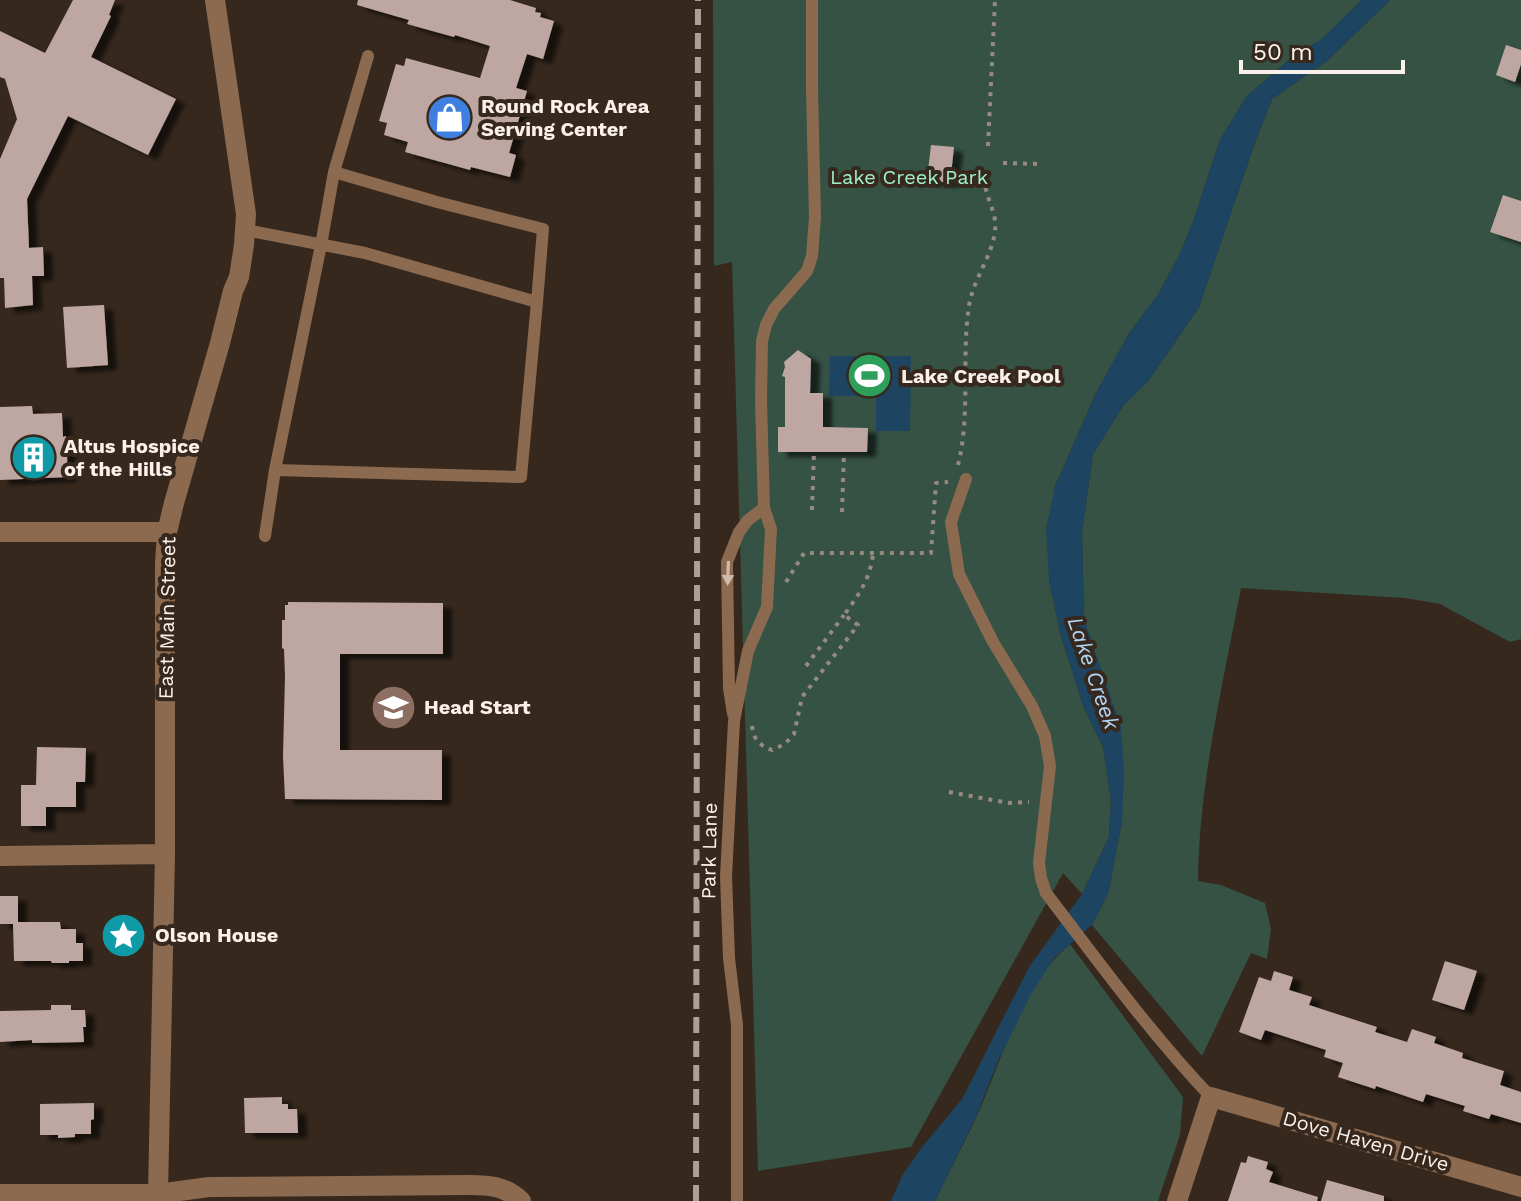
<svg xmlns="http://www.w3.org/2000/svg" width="1521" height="1201" font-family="'Work Sans',sans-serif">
<defs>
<filter id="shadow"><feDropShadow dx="9" dy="5" stdDeviation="2" flood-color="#0009"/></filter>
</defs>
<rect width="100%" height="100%" fill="#36281d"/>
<path fill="#355244" d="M713,0H1362L1321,40L1297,53L1246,97L1220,140L1193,222L1180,254L1157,296L1130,332L1097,391L1055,486L1049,580L1061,636L1084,708L1103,747L1111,799L1109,837L1082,894L1063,873L911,1147L758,1171L732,262L714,266Z
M1390,0H1521V639L1510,642L1440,604L1405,598L1241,588C1223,684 1199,783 1198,881L1221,885L1265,903L1271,929L1267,959L1251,953L1202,1056L1092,925L1108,894L1122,821L1099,665L1084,619L1082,532L1093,454L1123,406L1149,380L1199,307L1254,145L1272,99L1328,60Z
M1070,944L1183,1097L1180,1135L1158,1201H935C948,1173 963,1146 976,1118C1003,1059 1019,987 1070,944Z"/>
<path fill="#1d4461" d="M1362,0H1390L1328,60L1272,99L1254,145L1199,307L1149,380L1123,406L1093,454L1082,532L1084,619L1121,727L1124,772L1122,821L1108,894L1092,925L1054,958L1031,994L999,1059L976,1117L935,1201H891L903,1174L922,1147L962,1099L1029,967L1082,894L1109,837L1111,799L1103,747L1084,708L1061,636L1049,580L1046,529L1055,486L1097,391L1130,332L1157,296L1180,254L1193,222L1220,140L1246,97L1297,53L1321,40Z
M830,356H911L910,431H876V396H829Z"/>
<path fill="#bea7a2" filter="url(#shadow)" d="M73,0H115L109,15L111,16L91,57L176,99L148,155L68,116L27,199L29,248L43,247L44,276H32L33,305L5,308L4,278H0V159L17,119L5,79L0,77V31L45,53Z
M358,0H510L536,8L535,12L541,13L540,17L554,21L543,59L527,54L516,88L527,91L509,153L516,155L510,177L471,167L470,170L405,152L408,142L384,135L387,123L379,121L396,64L404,66L406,58L480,78L490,46L455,35L454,37L407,24L409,20L357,5Z
M1506,45L1521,50V64L1515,82L1496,75Z
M931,145L954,147L950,183L927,180Z
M1503,195L1521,201V242L1490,232Z
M104,305L108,365L67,368L63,307Z
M798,350L811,359L810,393H823V427L868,428L867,452H778V427H785V377L782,376L785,367L784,362Z
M32,406L33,414L62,413L63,437L66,436L68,477L0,480V407Z
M288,602L443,603V654H340V750H442V800L285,799L283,756L285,676L284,649L282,648V620H285V605H288Z
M37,747L86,748L85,782H76V807H46V826H21V785H36Z
M0,896H18V922H60L61,929H76V943H83V961H69V963H52L51,961H14L13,924H0Z
M1445,961L1477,971L1464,1010L1432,1000Z
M1274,971L1293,977L1289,990L1312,997L1309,1005L1377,1027L1375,1032L1407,1042L1412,1029L1436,1037L1434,1043L1463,1053L1462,1058L1504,1071L1500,1085L1521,1092V1123L1491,1114L1489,1119L1463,1111L1465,1106L1426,1094L1423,1102L1376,1086L1375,1089L1338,1077L1343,1063L1324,1057L1326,1050L1265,1030L1261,1040L1239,1032L1259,977L1271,981Z
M51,1005H71V1010H85L86,1027H83L84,1042L32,1043V1040L0,1042V1011L51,1010Z
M282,1097V1104H288V1109H297L298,1133H245L244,1098Z
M94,1103V1119L91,1120V1134H75V1137L58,1138V1135H40V1104Z
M1248,1156L1268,1162L1266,1169L1273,1172L1269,1182L1318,1197L1317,1201H1228L1241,1162L1246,1163Z
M1327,1180L1384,1196V1201H1321Z"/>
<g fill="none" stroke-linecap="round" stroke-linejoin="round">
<path stroke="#968a81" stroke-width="4" stroke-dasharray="4 6" stroke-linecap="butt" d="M988,146L995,0
M1003,163L1041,164
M958,465C971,413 961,358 969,306C973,279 992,257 995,231C998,212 983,195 985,177
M812,510L814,452
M842,512L844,452
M786,582L804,553H931L936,483L948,482
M806,666L844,615
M752,726C754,740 759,745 772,750L785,744L794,734L802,697L858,625L844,615C858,596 871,578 873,553
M949,792L1009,803L1029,802"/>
<path stroke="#8b6a50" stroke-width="12" d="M334,172L437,202L543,229L537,302
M245,230L365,253L537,302L521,477L275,470
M966,479L951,522L959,574L993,642L1032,706L1045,736L1050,766L1039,863L1041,878L1046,893C1099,962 1150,1033 1211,1097
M265,536L275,470L321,245L334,172L368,56
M733,714L729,688L727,562L739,532L748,520L764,508
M737,1201V1025L729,958L726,877L734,721L748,651L767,607L771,529L764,508L761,401L762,341L766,325L774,309L807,271L812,256L815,217L812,90V0"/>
<path stroke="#8b6a50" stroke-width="20" d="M0,532H167
M0,856L165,854
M158,1194L165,854V564L167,532L174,503L220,343L233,291L239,277L244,245L246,214L215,0
M1177,1201L1211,1097L1521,1187"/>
<path stroke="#8b6a50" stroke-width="20" d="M0,1194H158L209,1187L469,1185C490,1185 505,1186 521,1201"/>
<path stroke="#ab9f97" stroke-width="6" stroke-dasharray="16 8" stroke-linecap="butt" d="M696,1201L698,0"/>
</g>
<defs><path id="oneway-solid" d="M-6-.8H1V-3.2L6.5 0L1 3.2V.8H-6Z" transform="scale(2)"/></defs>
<use fill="#cebbac" href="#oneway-solid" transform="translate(728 573) rotate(92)"/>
<defs>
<symbol id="shop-disc" viewBox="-11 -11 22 22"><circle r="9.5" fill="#3f7fe0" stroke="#36281d"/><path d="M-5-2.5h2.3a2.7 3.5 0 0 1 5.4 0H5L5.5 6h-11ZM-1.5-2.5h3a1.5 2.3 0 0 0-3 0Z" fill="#fff"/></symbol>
<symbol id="stadium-disc" viewBox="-11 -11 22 22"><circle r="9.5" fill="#2e9e5b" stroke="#36281d"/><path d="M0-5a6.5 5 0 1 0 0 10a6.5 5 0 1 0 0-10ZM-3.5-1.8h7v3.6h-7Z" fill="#fff"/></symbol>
<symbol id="building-disc" viewBox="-11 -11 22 22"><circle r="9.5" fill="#0f9aa8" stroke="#36281d"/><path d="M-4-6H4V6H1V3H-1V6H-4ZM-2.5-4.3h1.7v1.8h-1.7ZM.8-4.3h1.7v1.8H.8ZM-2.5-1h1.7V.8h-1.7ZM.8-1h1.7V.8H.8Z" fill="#fff"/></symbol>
<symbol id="school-disc" viewBox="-11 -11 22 22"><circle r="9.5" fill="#8d6e63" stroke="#36281d"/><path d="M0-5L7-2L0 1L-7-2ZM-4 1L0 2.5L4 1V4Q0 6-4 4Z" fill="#fff"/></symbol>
<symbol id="sight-disc" viewBox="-11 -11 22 22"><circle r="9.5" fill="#0f9aa8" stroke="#36281d"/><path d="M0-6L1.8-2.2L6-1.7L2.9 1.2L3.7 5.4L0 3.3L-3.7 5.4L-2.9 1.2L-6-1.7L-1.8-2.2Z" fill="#fff"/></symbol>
</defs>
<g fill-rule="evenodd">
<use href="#shop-disc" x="424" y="92" width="51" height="51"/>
<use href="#stadium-disc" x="844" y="350" width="51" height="51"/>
<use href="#building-disc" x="8" y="432" width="51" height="51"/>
<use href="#school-disc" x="368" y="682" width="51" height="51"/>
<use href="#sight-disc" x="98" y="910" width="51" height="51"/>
</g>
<g text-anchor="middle" stroke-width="8" stroke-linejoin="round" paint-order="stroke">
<g font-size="20" font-weight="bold" fill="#fbf1ea" stroke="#36281d" text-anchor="start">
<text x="481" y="113">Round Rock Area<tspan x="481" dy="23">Serving Center</tspan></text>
<text x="901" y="383">Lake Creek Pool</text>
<text x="64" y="453">Altus Hospice<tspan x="64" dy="23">of the Hills</tspan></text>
<text x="424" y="714">Head Start</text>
<text x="155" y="942">Olson House</text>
</g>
<g font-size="20" fill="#9ff1ca" stroke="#36281d">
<text x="909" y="184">Lake Creek Park</text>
</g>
<g font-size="20" fill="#fbf1ea" stroke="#36281d">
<text transform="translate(167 618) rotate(-89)" y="7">East Main Street</text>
<text transform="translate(709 851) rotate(-89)" y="7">Park Lane</text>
<text transform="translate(1366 1141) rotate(16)" y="7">Dove Haven Drive</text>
</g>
<g font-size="22" font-style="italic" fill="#b0d5f4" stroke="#36281d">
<text transform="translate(1094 673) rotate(71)" y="8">Lake Creek</text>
</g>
</g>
<path d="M1241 60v12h162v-12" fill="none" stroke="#fbf1ea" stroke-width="4"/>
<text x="1253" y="60" font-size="24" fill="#fbf1ea" stroke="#36281d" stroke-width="6" paint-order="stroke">50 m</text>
</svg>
